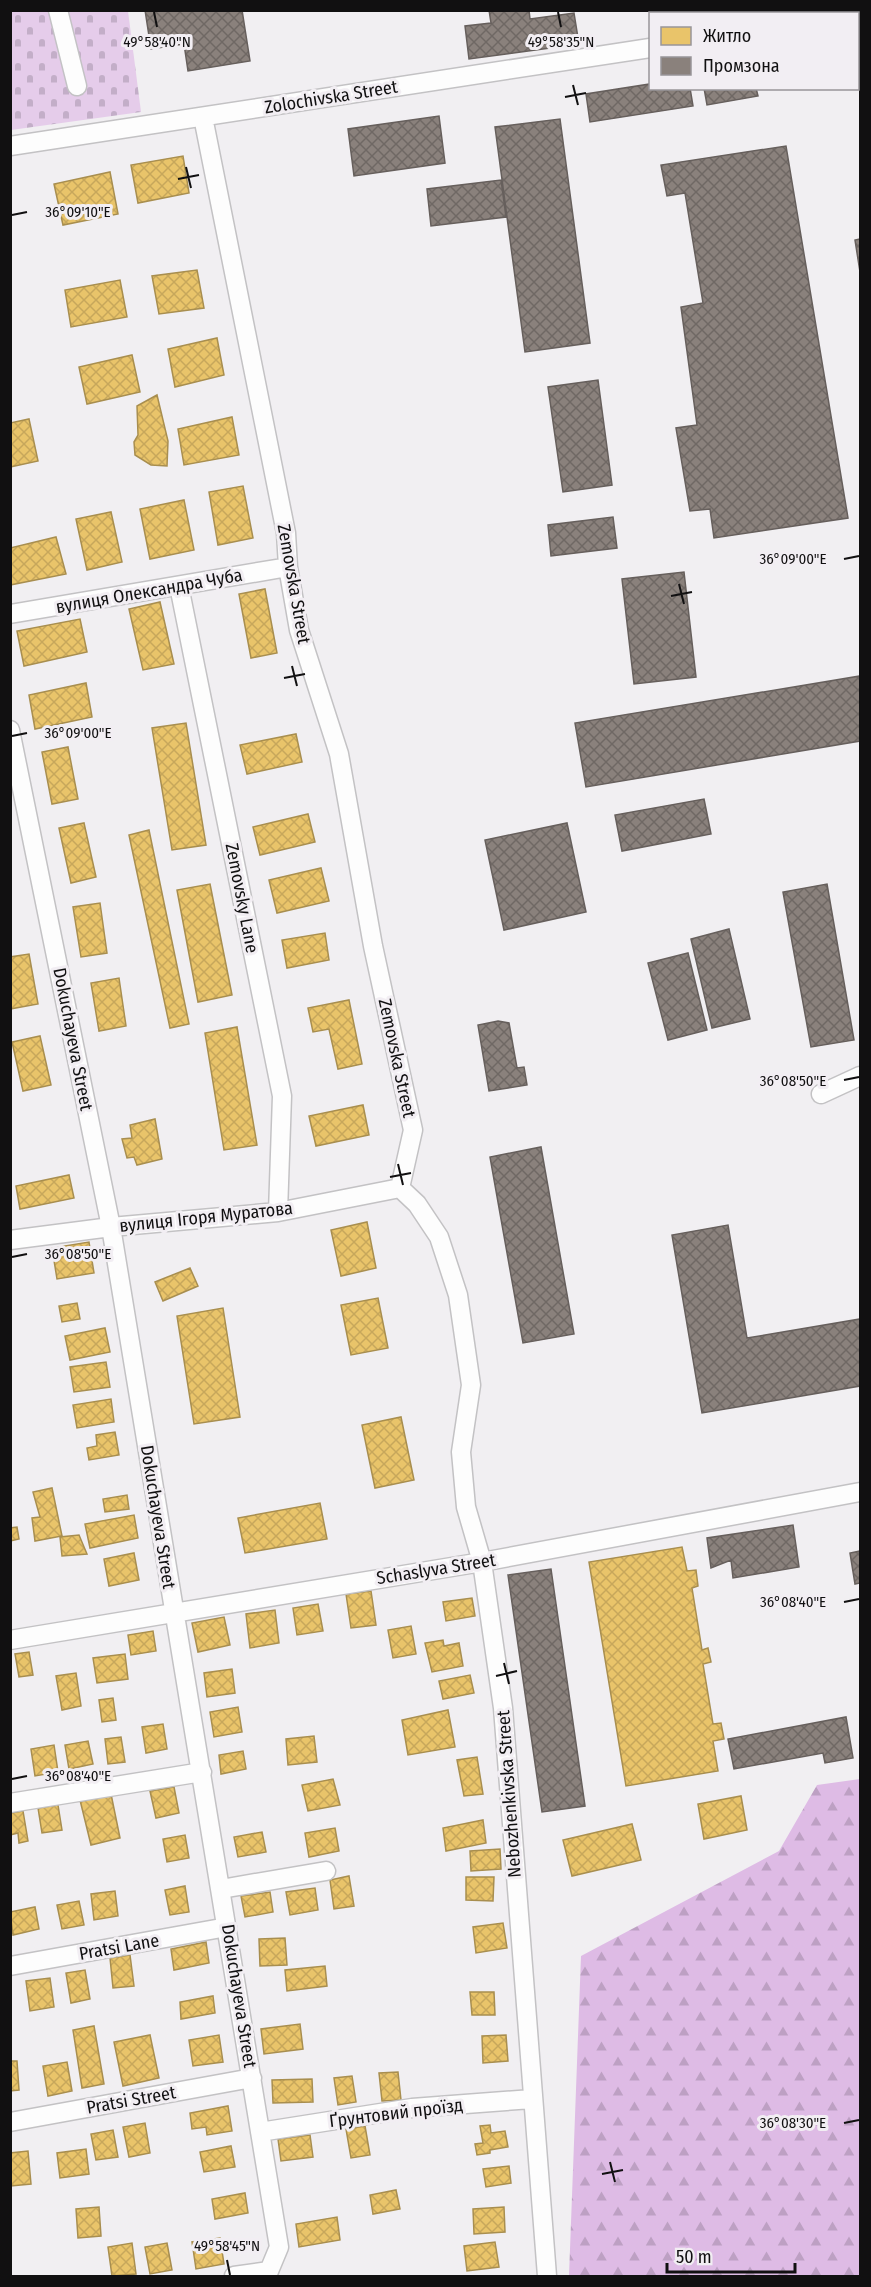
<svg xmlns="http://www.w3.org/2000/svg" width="871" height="2287" font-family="'Fira Sans Condensed',sans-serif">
<defs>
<pattern id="forest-firs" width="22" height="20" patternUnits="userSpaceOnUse" patternTransform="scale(1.5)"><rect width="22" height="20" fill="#debbe5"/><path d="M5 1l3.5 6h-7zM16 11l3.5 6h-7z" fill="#bda0c3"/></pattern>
<pattern id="cemetery-stones" width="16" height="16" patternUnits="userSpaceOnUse" patternTransform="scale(1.5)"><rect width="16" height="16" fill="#e5ccea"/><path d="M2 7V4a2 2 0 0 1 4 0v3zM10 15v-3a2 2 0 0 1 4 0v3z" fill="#c3aec8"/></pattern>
<pattern id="homes-cross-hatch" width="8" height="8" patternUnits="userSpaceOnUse" patternTransform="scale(1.5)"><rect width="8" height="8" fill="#e9c46a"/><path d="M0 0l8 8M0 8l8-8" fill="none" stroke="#c7a75b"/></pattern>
<pattern id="industry-cross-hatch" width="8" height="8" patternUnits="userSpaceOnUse" patternTransform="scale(1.5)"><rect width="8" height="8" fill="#8a817c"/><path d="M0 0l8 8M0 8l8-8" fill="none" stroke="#6f6864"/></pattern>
</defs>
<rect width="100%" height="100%" fill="#f1eff2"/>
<path fill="url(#forest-firs)" d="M860,1779V2276H569L581,1956L779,1851L817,1785Z"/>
<path fill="url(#cemetery-stones)" d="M10,11H128L141,112L11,130Z"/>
<path fill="url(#homes-cross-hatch)" stroke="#a88e4f" stroke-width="1.5" d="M183,156L189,193L138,203L131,165Z
M110,172L118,214L63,225L54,184Z
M197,270L204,308L159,314L152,276Z
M120,280L127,317L71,327L65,290Z
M217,338L224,375L175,387L168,349Z
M132,355L140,392L87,404L79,367Z
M157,395L168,441L167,466L151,465L135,455L134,442L138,435L137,406Z
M232,417L239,455L184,465L178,429Z
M29,419L38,461L10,467V423Z
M243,486L253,538L218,545L209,492Z
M184,500L194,550L150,559L140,509Z
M111,512L122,562L87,570L76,519Z
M56,537L66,574L10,585V548Z
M265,589L277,653L251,658L239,594Z
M160,602L174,664L143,670L129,609Z
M80,619L87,652L24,666L17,631Z
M86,683L92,717L35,729L29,695Z
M186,723L206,845L172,850L152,728Z
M296,734L302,762L247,774L240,745Z
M68,747L78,799L52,804L42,752Z
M308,814L315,842L260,855L253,827Z
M84,823L96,877L71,883L59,828Z
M149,830L189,1024L170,1028L129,835Z
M321,868L329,901L277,913L269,880Z
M210,884L232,995L198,1002L177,890Z
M100,903L107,953L81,957L73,907Z
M325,933L329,960L287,968L282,940Z
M29,954L38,1004L10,1009V957Z
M119,978L126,1026L99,1031L91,983Z
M349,1000L362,1064L338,1069L329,1029L313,1032L308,1008Z
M237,1027L257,1145L224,1150L205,1033Z
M40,1036L51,1085L23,1091L12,1042Z
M363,1105L369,1135L316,1146L309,1116Z
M155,1119L162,1159L137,1165L134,1157L127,1158L122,1139L132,1138L130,1125Z
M69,1175L74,1198L20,1209L16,1186Z
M367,1222L376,1268L341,1276L331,1230Z
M89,1242L94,1273L57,1279L52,1248Z
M190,1268L198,1286L163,1301L155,1282Z
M378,1298L388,1348L351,1355L341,1305Z
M77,1303L80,1319L62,1322L59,1306Z
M223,1308L240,1417L194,1424L177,1316Z
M105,1328L110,1352L70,1360L65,1336Z
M106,1362L110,1387L74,1392L70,1367Z
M111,1399L114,1422L77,1428L73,1405Z
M401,1417L414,1480L375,1488L362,1425Z
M115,1432L119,1455L89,1460L87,1448L97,1446L96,1435Z
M52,1488L62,1536L35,1541L32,1518L40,1517L33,1492Z
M127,1495L129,1509L105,1512L103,1499Z
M320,1503L327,1539L245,1553L238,1518Z
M134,1515L138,1538L90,1548L85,1524Z
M17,1527L19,1539L10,1541V1528Z
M79,1535L87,1554L62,1556L60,1537Z
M682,1547L687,1571L696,1570L698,1586L692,1588L702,1650L708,1648L711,1662L703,1664L713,1724L721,1723L724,1739L713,1741L718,1771L626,1786L589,1562Z
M134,1553L139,1580L109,1586L104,1559Z
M371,1591L376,1625L351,1628L346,1594Z
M472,1598L475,1616L446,1621L443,1602Z
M318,1604L323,1631L297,1635L293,1608Z
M275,1610L279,1643L250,1648L246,1614Z
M224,1617L230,1645L198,1652L192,1623Z
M411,1626L416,1654L393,1658L388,1630Z
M153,1631L156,1651L131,1655L128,1635Z
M443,1640L444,1646L459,1643L463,1666L432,1672L425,1643Z
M29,1652L33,1675L19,1677L15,1654Z
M125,1654L128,1679L97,1683L93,1658Z
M232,1669L235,1693L207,1697L204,1673Z
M76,1673L81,1706L62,1710L56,1676Z
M470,1675L474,1693L443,1699L439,1681Z
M113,1698L116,1720L102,1722L99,1700Z
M238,1707L242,1732L214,1737L210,1712Z
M448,1710L455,1747L408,1755L402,1720Z
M163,1724L167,1749L146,1753L142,1727Z
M314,1736L317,1762L288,1765L286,1739Z
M121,1737L125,1762L108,1764L105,1739Z
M88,1741L93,1764L69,1769L65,1745Z
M54,1745L58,1772L35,1776L31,1749Z
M243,1751L246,1769L221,1774L219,1755Z
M477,1757L483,1794L464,1796L457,1760Z
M333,1779L340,1805L308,1811L302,1785Z
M174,1787L179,1813L156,1818L150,1791Z
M111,1794L120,1838L91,1845L80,1800Z
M741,1796L747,1830L704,1839L698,1804Z
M58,1805L62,1830L42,1833L38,1808Z
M23,1811L28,1841L19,1843L18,1833L10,1835V1813Z
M483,1820L486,1843L446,1851L443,1828Z
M632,1824L641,1860L572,1876L563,1840Z
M335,1828L339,1851L309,1857L305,1833Z
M262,1832L266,1852L238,1857L234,1837Z
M185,1835L189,1858L167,1862L163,1839Z
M500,1849L501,1869L471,1871L470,1851Z
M349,1876L354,1906L334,1909L330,1880Z
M466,1877H494L493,1901L466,1900Z
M185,1886L189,1912L170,1915L165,1890Z
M315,1888L318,1910L290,1915L286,1892Z
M115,1891L118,1916L94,1920L91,1894Z
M270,1892L273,1912L245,1917L241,1896Z
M79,1901L84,1925L62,1929L57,1905Z
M35,1907L39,1929L13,1935L10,1912Z
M503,1923L507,1948L476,1953L473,1927Z
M285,1938L287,1965L260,1966L259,1939Z
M206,1942L209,1963L174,1970L171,1949Z
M130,1955L134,1986L113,1988L110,1958Z
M325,1966L327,1986L287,1991L285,1970Z
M85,1970L90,1999L71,2003L66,1973Z
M50,1978L54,2007L30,2011L26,1981Z
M470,1992H494L495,2015H472Z
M213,1996L215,2013L181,2019L180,2002Z
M300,2024L303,2049L264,2054L261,2029Z
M94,2026L104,2084L82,2088L73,2030Z
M150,2035L159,2078L123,2086L114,2042Z
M219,2035L223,2062L193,2066L189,2040Z
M506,2035L508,2061L483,2063L482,2036Z
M10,2061H17L19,2090L10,2091Z
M67,2062L72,2091L48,2096L43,2066Z
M398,2072L401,2100L382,2101L379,2073Z
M352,2076L356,2102L338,2105L334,2078Z
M312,2079L313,2102L273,2103L272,2080Z
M228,2106L232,2131L207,2135L206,2127L192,2129L190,2113Z
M145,2123L150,2153L129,2157L123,2127Z
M490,2125L491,2133L505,2131L508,2147L490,2150V2153L477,2155L475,2144L483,2143L480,2126Z
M365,2126L370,2155L351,2158L346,2129Z
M113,2130L118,2157L96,2160L91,2134Z
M310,2135L313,2157L281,2161L278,2139Z
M231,2146L235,2167L204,2172L200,2152Z
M86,2149L89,2174L60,2178L57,2153Z
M28,2151L31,2184L11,2186L10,2153Z
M509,2166L511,2183L486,2187L483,2169Z
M396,2190L400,2209L373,2214L370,2195Z
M245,2193L248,2213L215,2219L212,2199Z
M99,2207L101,2236L78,2238L76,2209Z
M504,2207L505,2232L474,2234L473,2209Z
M337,2217L340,2240L299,2247L296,2224Z
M220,2238L224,2264L196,2269L192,2242Z
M495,2242L499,2267L467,2271L464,2246Z
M132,2243L136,2274L112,2276L108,2247Z
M167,2243L172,2270L150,2274L145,2247Z"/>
<path fill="url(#industry-cross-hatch)" stroke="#665f5c" stroke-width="1.5" d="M145,10H242L250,61L188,71L184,44L151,49Z
M489,10H529L530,19L574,13L579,44L469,59L465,26L491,23Z
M860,36V60L858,61V37Z
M650,84V88H690L693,106L590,122L586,94Z
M704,88H756L758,96L707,105Z
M439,116L445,163L354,176L348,129Z
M560,119L590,343L525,352L495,127Z
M786,146L848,518L714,538L710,509L690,511L676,428L697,425L681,307L703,303L685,193L667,196L661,165Z
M501,180L506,217L431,226L427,189Z
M860,239V272L855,240Z
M598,380L612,485L563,492L548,387Z
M613,517L617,548L551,556L548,525Z
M684,572L696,677L634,684L622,579Z
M860,676V741L586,787L575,723Z
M704,799L711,834L622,851L615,815Z
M567,823L586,912L504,930L485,840Z
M827,884L854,1040L811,1047L783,892Z
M729,929L750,1019L712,1028L691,939Z
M688,953L707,1030L668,1040L648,963Z
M498,1021L509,1023L517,1068L524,1067L527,1085L489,1091L478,1025Z
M541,1147L574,1334L523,1343L490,1157Z
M728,1225L747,1338L860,1319V1386L702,1413L672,1235Z
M793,1525L799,1567L733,1578L731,1560L711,1568L707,1538Z
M860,1551V1583L855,1584L850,1553Z
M551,1569L585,1806L542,1812L508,1575Z
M846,1717L853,1758L825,1763L823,1753L734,1769L728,1739Z"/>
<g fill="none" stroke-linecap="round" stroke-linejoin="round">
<defs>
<path id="minor" d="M58,10L77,86
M858,16H860
M203,117L286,533L288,567L299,630L339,754L373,946L413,1130L400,1188
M10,146L650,48
M179,586L282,1096L278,1212
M10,614L288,567
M10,730L111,1227L279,2247L269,2271L234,2276
M821,1094L860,1076
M400,1188L417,1204L439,1237L458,1295L471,1385L461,1452L466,1507L482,1562L503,1708L547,2276
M10,1240L111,1227L278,1212L400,1188
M10,1640L482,1562L860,1492
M10,1803L202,1772
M221,1889L326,1871
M10,1966L227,1927
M10,2122L252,2078
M260,2132L412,2108L532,2099"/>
</defs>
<use href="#minor" stroke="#c3c2c4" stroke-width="21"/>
<use href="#minor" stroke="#fdfdfd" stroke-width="18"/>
</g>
<path fill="none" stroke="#111011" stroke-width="2" d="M154,12L157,27M558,12L561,27M573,85L578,105M565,97L586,93M186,167L191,188M178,179L199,175M12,215L27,212M844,559L859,556M679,584L684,604M671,596L692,592M292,666L297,686M284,678L305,674M12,736L27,733M844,1080L859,1077M398,1164L403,1185M390,1177L411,1173M12,1257L27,1254M844,1602L859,1599M504,1663L509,1684M496,1676L517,1671M12,1779L27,1776M844,2123L859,2120M610,2162L615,2182M602,2174L623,2170M227,2260L230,2275"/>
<g text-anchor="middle" stroke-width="6" stroke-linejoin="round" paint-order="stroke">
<g font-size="18" fill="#111011" stroke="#f2eef3">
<text transform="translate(331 97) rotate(-9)" y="6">Zolochivska Street</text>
<text transform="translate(294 584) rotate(80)" y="6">Zemovska Street</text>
<text transform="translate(149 591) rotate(-10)" y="6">вулиця Олександра Чуба</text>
<text transform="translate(242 898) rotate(79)" y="6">Zemovsky Lane</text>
<text transform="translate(73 1039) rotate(79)" y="6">Dokuchayeva Street</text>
<text transform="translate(397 1058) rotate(78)" y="6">Zemovska Street</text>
<text transform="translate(206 1217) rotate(-6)" y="6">вулиця Ігоря Муратова</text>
<text transform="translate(158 1517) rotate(81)" y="6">Dokuchayeva Street</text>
<text transform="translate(436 1569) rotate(-9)" y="6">Schaslyva Street</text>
<text transform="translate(509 1794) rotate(-94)" y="6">Nebozhenkivska Street</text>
<text transform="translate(119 1947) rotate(-10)" y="6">Pratsi Lane</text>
<text transform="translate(239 1996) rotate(81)" y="6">Dokuchayeva Street</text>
<text transform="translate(131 2100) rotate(-10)" y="6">Pratsi Street</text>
<text transform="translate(396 2113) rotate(-7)" y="6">Ґрунтовий проїзд</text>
</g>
</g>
<g font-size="15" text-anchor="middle" fill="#111011" stroke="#f2eef3" stroke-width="6" stroke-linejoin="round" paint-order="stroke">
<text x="157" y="47">49°58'40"N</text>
<text x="561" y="47">49°58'35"N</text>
<text x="78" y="217">36°09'10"E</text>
<text x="793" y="564">36°09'00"E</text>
<text x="78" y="738">36°09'00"E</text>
<text x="793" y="1086">36°08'50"E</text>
<text x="78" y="1259">36°08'50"E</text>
<text x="793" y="1607">36°08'40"E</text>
<text x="78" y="1781">36°08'40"E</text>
<text x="793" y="2128">36°08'30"E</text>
<text x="227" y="2251">49°58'45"N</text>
</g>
<rect width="871" height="2287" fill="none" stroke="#111011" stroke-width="24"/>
<rect x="649" y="12" width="210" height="78" fill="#f2eef3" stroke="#989599" stroke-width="1.5"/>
<rect x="661" y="27" width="30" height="18" fill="#e9c46a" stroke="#989599" stroke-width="1.5"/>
<text x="703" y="42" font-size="18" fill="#111011">Житло</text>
<rect x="661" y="57" width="30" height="18" fill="#8a817c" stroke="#989599" stroke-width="1.5"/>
<text x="703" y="72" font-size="18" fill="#111011">Промзона</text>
<path d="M667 2263v9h128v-9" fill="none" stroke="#111011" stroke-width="3"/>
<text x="676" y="2263" font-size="18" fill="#111011" stroke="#f2eef3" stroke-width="4.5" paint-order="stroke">50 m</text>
</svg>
